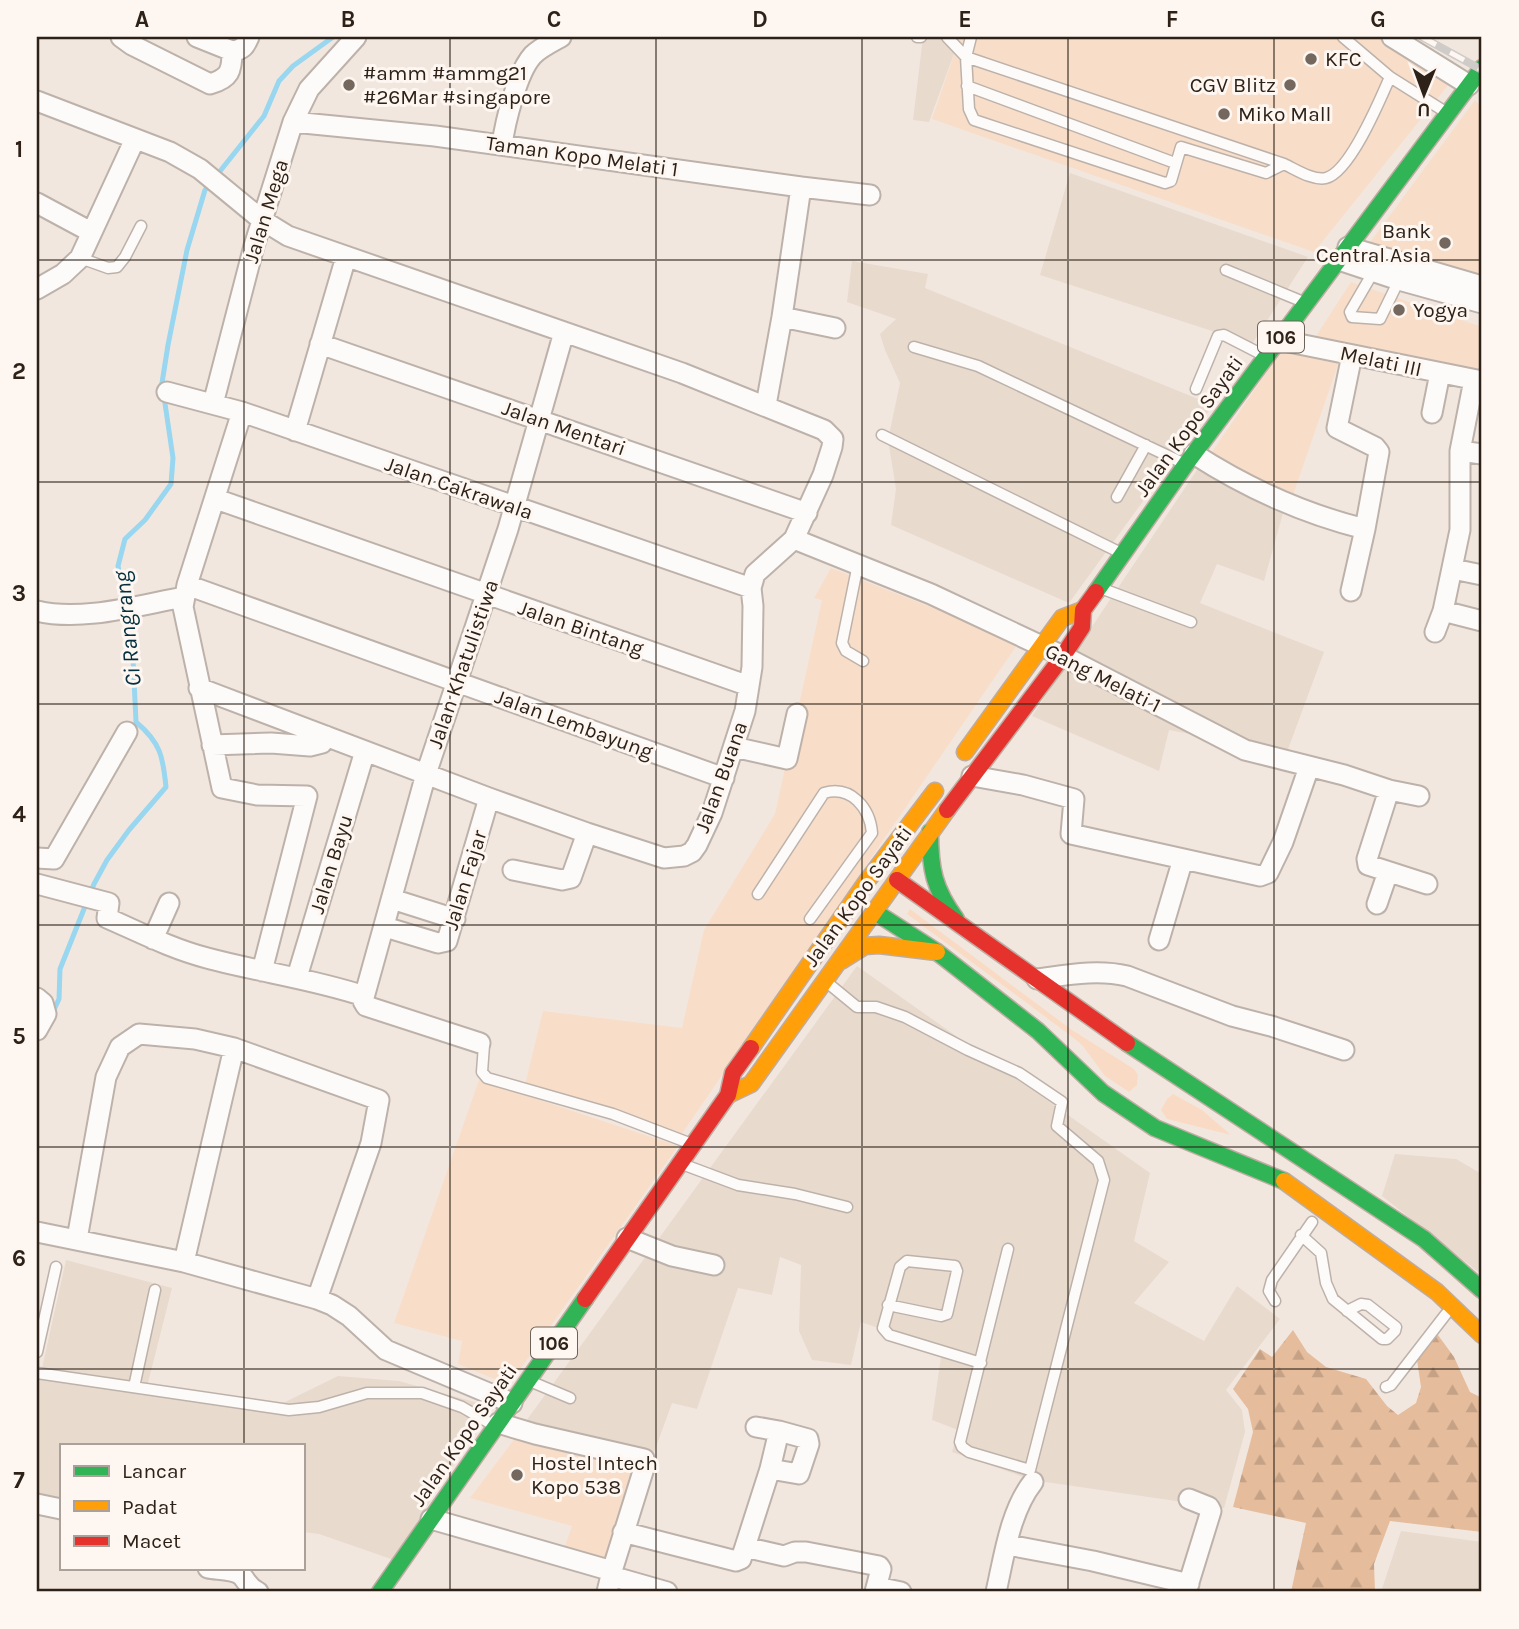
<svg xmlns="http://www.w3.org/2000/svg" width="1519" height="1629" font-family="Karla,sans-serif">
<defs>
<pattern id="forest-firs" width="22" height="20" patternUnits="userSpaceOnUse" patternTransform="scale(1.75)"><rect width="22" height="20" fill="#e5bc9c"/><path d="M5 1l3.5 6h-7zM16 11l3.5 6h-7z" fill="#c5a186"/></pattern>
</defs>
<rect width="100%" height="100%" fill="#f2e7df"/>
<path fill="#f8ddc9" d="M960,37H1399L1461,69L1314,252L932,119Z
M1475,100L1482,108V281L1368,245Z
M1351,282L1482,327V384L1340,359L1292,498L1203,465L1286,344L1307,350Z
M831,568L1019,642L679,1138L525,1085L543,1011L682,1028L704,930L775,814L822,600L814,598Z
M479,1080L678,1146L509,1385L458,1364L462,1341L394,1323Z
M516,1437L640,1461L611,1568L561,1558L572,1526L470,1498Z"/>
<path fill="#e8dacd" d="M923,37H960L929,122L913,120Z
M1070,173L1308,257L1252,344L1040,275Z
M852,261L928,274L925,288L1213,405L1069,603L891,525L896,489L888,440L900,383L885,350L880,334L896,319L847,302Z
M1199,467L1287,499L1264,581L1217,564L1200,603L1324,652L1287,752L1169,730L1159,771L1032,716Z
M857,966L1150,1173L1134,1241L1169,1262L1134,1303L1204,1341L1237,1286L1280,1319L1226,1390L1242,1410L1245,1432L1224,1508L1032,1480L952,1452L958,1430L932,1420L942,1350L861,1322L851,1365L812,1360L799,1331L801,1265L780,1257L772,1295L738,1288L697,1409L672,1403L652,1458L521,1428Z
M1395,1154L1456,1159L1480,1173L1482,1171V1275L1382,1196Z
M66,1260L172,1288L147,1387L275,1407L338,1376L399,1381L489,1406L394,1560L319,1534L303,1532V1445H61V1510L37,1505V1367L42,1368Z
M1401,1531L1482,1542V1592H1381Z"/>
<path fill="#f9dbc5" d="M910,909L1072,1030L1134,1069L1138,1075L1137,1085L1129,1092L1105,1076L1082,1045L1071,1036L907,914Z
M1173,1094L1202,1110L1231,1135L1167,1119L1161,1110L1167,1099Z"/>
<path fill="url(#forest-firs)" d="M1293,1330L1307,1352L1326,1367L1366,1379L1387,1406L1398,1415L1416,1403L1421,1387L1417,1360L1425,1334L1438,1335L1454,1357L1470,1392L1482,1398V1532L1390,1521L1374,1564L1375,1592H1291L1306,1523L1233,1507L1253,1432L1248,1409L1233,1389L1260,1349L1272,1357Z"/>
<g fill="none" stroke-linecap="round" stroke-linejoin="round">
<path stroke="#99d6ef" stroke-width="5" d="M52,1014L59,999L60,969L94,884L107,860L129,830L166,787C163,757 161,743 136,722L132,637L118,566L125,539L145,520L171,484L173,458L162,383L168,345L187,250L205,190L264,116L279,81L293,66L333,37"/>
<defs>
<path id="lane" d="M917,37H921
M947,37L966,57L969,109L974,120L1165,183L1171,181L1181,147L1266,173L1284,164
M971,37L966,57L1284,164C1295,169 1313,181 1326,178C1350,172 1380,100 1390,77
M1343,37L1390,77L1444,111
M967,86L1175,163
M80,258L108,268L117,267L125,257L141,226
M1375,269L1350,312L1352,317L1380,319L1400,278
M1226,270L1301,301
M914,347L978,366L1183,463
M1196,389L1218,336L1224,335L1263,355
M882,435L1119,552
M1117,497L1146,445
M858,564L842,643L846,651L863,661
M1103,589L1191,622
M758,894L824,793C851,785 870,808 872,833L810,919
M829,984L857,1007H876L905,1017L968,1050L1019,1073L1062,1102L1057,1126L1098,1161L1104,1180L1030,1470L969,1452L962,1447L960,1442L1008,1249
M480,1043L484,1045L482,1072L487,1078L613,1114L689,1143
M682,1164L738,1185L795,1194L847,1207
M1301,1235L1321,1253L1326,1283L1333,1299L1382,1339H1387L1395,1331L1396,1327L1368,1305L1361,1304L1347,1311
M1275,1301L1269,1291L1272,1280L1312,1222
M888,1305L941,1316L947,1314L957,1271L955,1266L907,1261L900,1267L883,1328L889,1335L981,1363
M37,1352L56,1267
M37,1373L289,1410L319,1407L367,1393H422L462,1407L493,1425
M532,1382L570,1398
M134,1387L155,1290
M1386,1387L1391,1385L1446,1314"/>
<path id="street" d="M121,37L132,45L210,84C230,78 232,71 232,51
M197,37L232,51
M1392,37L1469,85
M232,51C243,50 245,46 249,37
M37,101L170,152L200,169L262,220L288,236L682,373L824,430L833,439L832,447L823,475L794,539L755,574L751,588L753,606L752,667L745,711L712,813L697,845L692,852L684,856L664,858L587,833L489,798L199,688
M293,122L435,136L801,187L870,195
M502,145C505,123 517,72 533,55C540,48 552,42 561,37
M37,203L91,232
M1348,247L1482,286
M1339,260L1399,280L1482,303
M37,289L63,274L80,258L135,139
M782,317L835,328
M1279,340L1482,381
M320,344L807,513
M167,392L242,412L751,588
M213,404L254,246L293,122L309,89L356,37
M766,405L782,317L801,187
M242,412L187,585L183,607L222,788L257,795L307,796L262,971
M1432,413L1440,373
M295,431L346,257
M1460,451L1482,454
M1194,454C1247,488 1304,514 1365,529
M216,499L749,686
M794,539L931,594L1063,656L1245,750L1344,775L1389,790L1419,796
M1453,569L1482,575
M187,585L724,778
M1351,591L1365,529L1379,452L1375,447L1337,428L1352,355
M37,611C82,622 139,605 184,597
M1443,611L1482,621
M1435,632L1443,611L1460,530V451L1474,380
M212,745L271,743L310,746L322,743L326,736
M734,747L787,759L797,714
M972,776L1023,785L1074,799L1071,834L1260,876L1268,873L1283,842L1309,767
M1389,790L1367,859L1368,865L1427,884
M37,858L54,859L127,732
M513,870L562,880L571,878L587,833
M37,884L109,903L107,918C139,932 172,949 207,958C259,972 313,979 364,996
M392,899L455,919
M1377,904L1388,872
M385,927L438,943L447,941L489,798
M153,939L169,903
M1159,940L1183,859
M297,977L365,751
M1037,979C1067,975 1097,969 1127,976L1232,1016L1271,1026L1344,1050
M37,998L43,1003L46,1014L37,1030
M480,1043L366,1006L363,1001L426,774L508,529L564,332
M37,1232L184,1262L317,1299L332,1305L349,1316L386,1350L512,1403
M627,1238L672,1256L714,1265
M77,1239L106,1077L120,1047L139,1034L195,1039L234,1048L379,1100L371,1143L317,1299
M184,1262L234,1048
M498,1423L535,1434L644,1459L645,1465L612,1571
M770,1469L799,1474L809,1444L808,1439L779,1431
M37,1504L61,1509
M431,1519L612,1571L607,1592
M623,1532L736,1561L741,1559L745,1547L784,1556L795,1552H806L879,1566L881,1569L875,1592
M1008,1545L1093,1561L1189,1584
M745,1547L770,1469L779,1431L756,1427
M208,1568C217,1570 235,1569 242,1576C248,1583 249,1588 258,1592
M611,1576L667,1592
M877,1587L901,1592
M996,1592C1004,1557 1010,1511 1033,1482
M1186,1592L1211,1511L1209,1507L1189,1499"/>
<path id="fast" d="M1096,592L1186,464L1482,68
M930,832C930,869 934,889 956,919
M875,912L937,952L1038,1031L1103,1093L1155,1128L1284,1181
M1127,1043L1424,1239L1482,1290
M380,1592L585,1299"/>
<path id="slow" d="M965,752L1062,618L1083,610
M841,961L865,946L879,945L937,952
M751,1048L867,881L935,791
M728,1095L751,1084L947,810
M1284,1181L1437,1292L1482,1335"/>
<path id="jam" d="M947,810L1063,656L1082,627L1083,610L1096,592
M897,880L1127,1043
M585,1299L728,1095L733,1073L751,1048"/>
</defs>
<use href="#lane" stroke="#bdb2aa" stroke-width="13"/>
<use href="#street" stroke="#bdb2aa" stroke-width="23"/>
<use href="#fast" stroke="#beaca2" stroke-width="19"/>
<use href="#slow" stroke="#beaca2" stroke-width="19"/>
<use href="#jam" stroke="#beaca2" stroke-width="19"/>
<use href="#lane" stroke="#fdfbfa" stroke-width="10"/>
<use href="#street" stroke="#fdfbfa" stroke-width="19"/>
<use href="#fast" stroke="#30b455" stroke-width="16"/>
<use href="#slow" stroke="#ff9f0a" stroke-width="16"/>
<use href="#jam" stroke="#e5322d" stroke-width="16"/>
<defs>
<path id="rail" d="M1422,37L1482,70"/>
</defs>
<use href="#rail" stroke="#cecbc9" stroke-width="8"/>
<use href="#rail" stroke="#fdf6f1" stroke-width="5" stroke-dasharray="16" stroke-linecap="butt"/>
</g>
<path fill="none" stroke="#2e2218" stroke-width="2" stroke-opacity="0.55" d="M244,37V1445M450,37V1592M656,37V1592M862,37V1592M1068,37V1592M1274,37V1592M37,260H1482M37,482H1482M37,704H1482M37,925H1482M37,1147H1482M37,1369H1482M244,1568V1592"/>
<g fill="#73675e" stroke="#fdf6f1" stroke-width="2.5">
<circle cx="1311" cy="59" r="7"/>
<circle cx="349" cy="85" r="7"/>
<circle cx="1290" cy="85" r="7"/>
<circle cx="1224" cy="114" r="7"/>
<circle cx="1445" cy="243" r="7"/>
<circle cx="1399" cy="310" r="7"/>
<circle cx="517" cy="1475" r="7"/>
</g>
<g text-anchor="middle" stroke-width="6" stroke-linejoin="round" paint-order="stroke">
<g fill="#fdf6f1" stroke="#6c6259" stroke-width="2">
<rect x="1258" y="321.5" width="46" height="31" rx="5"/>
<rect x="531" y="1327.5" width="46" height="31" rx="5"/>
</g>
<g font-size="19" font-weight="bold" fill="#2e2218">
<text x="1281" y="344">106</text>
<text x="554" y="1350">106</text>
</g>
<g font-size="21" fill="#2e2218" stroke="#fdf6f1" text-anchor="start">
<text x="1325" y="66">KFC</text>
<text x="363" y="80">#amm #ammg21<tspan x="363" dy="24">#26Mar #singapore</tspan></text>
<text x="1276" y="92" text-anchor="end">CGV Blitz</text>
<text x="1238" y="121">Miko Mall</text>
<text x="1431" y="238" text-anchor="end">Bank<tspan x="1431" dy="24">Central Asia</tspan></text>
<text x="1413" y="317">Yogya</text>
<text x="531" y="1470">Hostel Intech<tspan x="531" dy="24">Kopo 538</tspan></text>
</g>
<g font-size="21" fill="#2e2218" stroke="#fdf6f1">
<text transform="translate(582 156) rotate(8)" y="7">Taman Kopo Melati 1</text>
<text transform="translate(266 211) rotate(-73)" y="7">Jalan Mega</text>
<text transform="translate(1381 361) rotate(12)" y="7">Melati III</text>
<text transform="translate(1189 426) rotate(-54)" y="7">Jalan Kopo Sayati</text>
<text transform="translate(564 428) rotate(19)" y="7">Jalan Mentari</text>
<text transform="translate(459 488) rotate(19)" y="7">Jalan Cakrawala</text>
<text transform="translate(581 628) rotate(19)" y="7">Jalan Bintang</text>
<text transform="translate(463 664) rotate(-71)" y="7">Jalan Khatulistiwa</text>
<text transform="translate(1103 678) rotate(27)" y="7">Gang Melati 1</text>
<text transform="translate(574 724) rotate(20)" y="7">Jalan Lembayung</text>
<text transform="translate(721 777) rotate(-70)" y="7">Jalan Buana</text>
<text transform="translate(331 864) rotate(-73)" y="7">Jalan Bayu</text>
<text transform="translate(465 880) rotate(-73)" y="7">Jalan Fajar</text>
<text transform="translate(858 896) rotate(-54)" y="7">Jalan Kopo Sayati</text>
<text transform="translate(464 1435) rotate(-55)" y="7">Jalan Kopo Sayati</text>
</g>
<g font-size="23" font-style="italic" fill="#032f3f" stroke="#fdf6f1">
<text transform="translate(127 629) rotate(-96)" y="8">Ci Rangrang</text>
</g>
</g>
<rect width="1519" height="1629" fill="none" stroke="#fdf6f1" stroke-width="77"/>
<rect x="60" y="1444" width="245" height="126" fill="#fdf6f1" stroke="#aaa19a" stroke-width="2"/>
<rect x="74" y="1466" width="35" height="10" fill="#30b455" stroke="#aaa19a" stroke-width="2"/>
<text x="122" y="1478" font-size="21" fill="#2e2218">Lancar</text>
<rect x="74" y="1501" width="35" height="10" fill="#ff9f0a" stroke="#aaa19a" stroke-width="2"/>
<text x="122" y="1514" font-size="21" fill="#2e2218">Padat</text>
<rect x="74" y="1536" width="35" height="10" fill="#e5322d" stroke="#aaa19a" stroke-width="2"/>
<text x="122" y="1548" font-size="21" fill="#2e2218">Macet</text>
<g transform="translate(1424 94) rotate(181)" stroke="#fdf6f1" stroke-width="5" paint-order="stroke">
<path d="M0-5L12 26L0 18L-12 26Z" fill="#2e2218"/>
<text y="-10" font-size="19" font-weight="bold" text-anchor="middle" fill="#2e2218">U</text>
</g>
<rect x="38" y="38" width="1442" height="1552" fill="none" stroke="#2e2218" stroke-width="2.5"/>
<g font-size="23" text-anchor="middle" font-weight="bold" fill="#2e2218">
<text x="142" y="27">A</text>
<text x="348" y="27">B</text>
<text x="554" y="27">C</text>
<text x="760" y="27">D</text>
<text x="965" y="27">E</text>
<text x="1172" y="27">F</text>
<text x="1378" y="27">G</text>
<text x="19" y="157">1</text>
<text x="19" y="379">2</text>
<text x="19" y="601">3</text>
<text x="19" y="822">4</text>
<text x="19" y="1044">5</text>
<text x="19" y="1266">6</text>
<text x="19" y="1488">7</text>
</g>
</svg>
